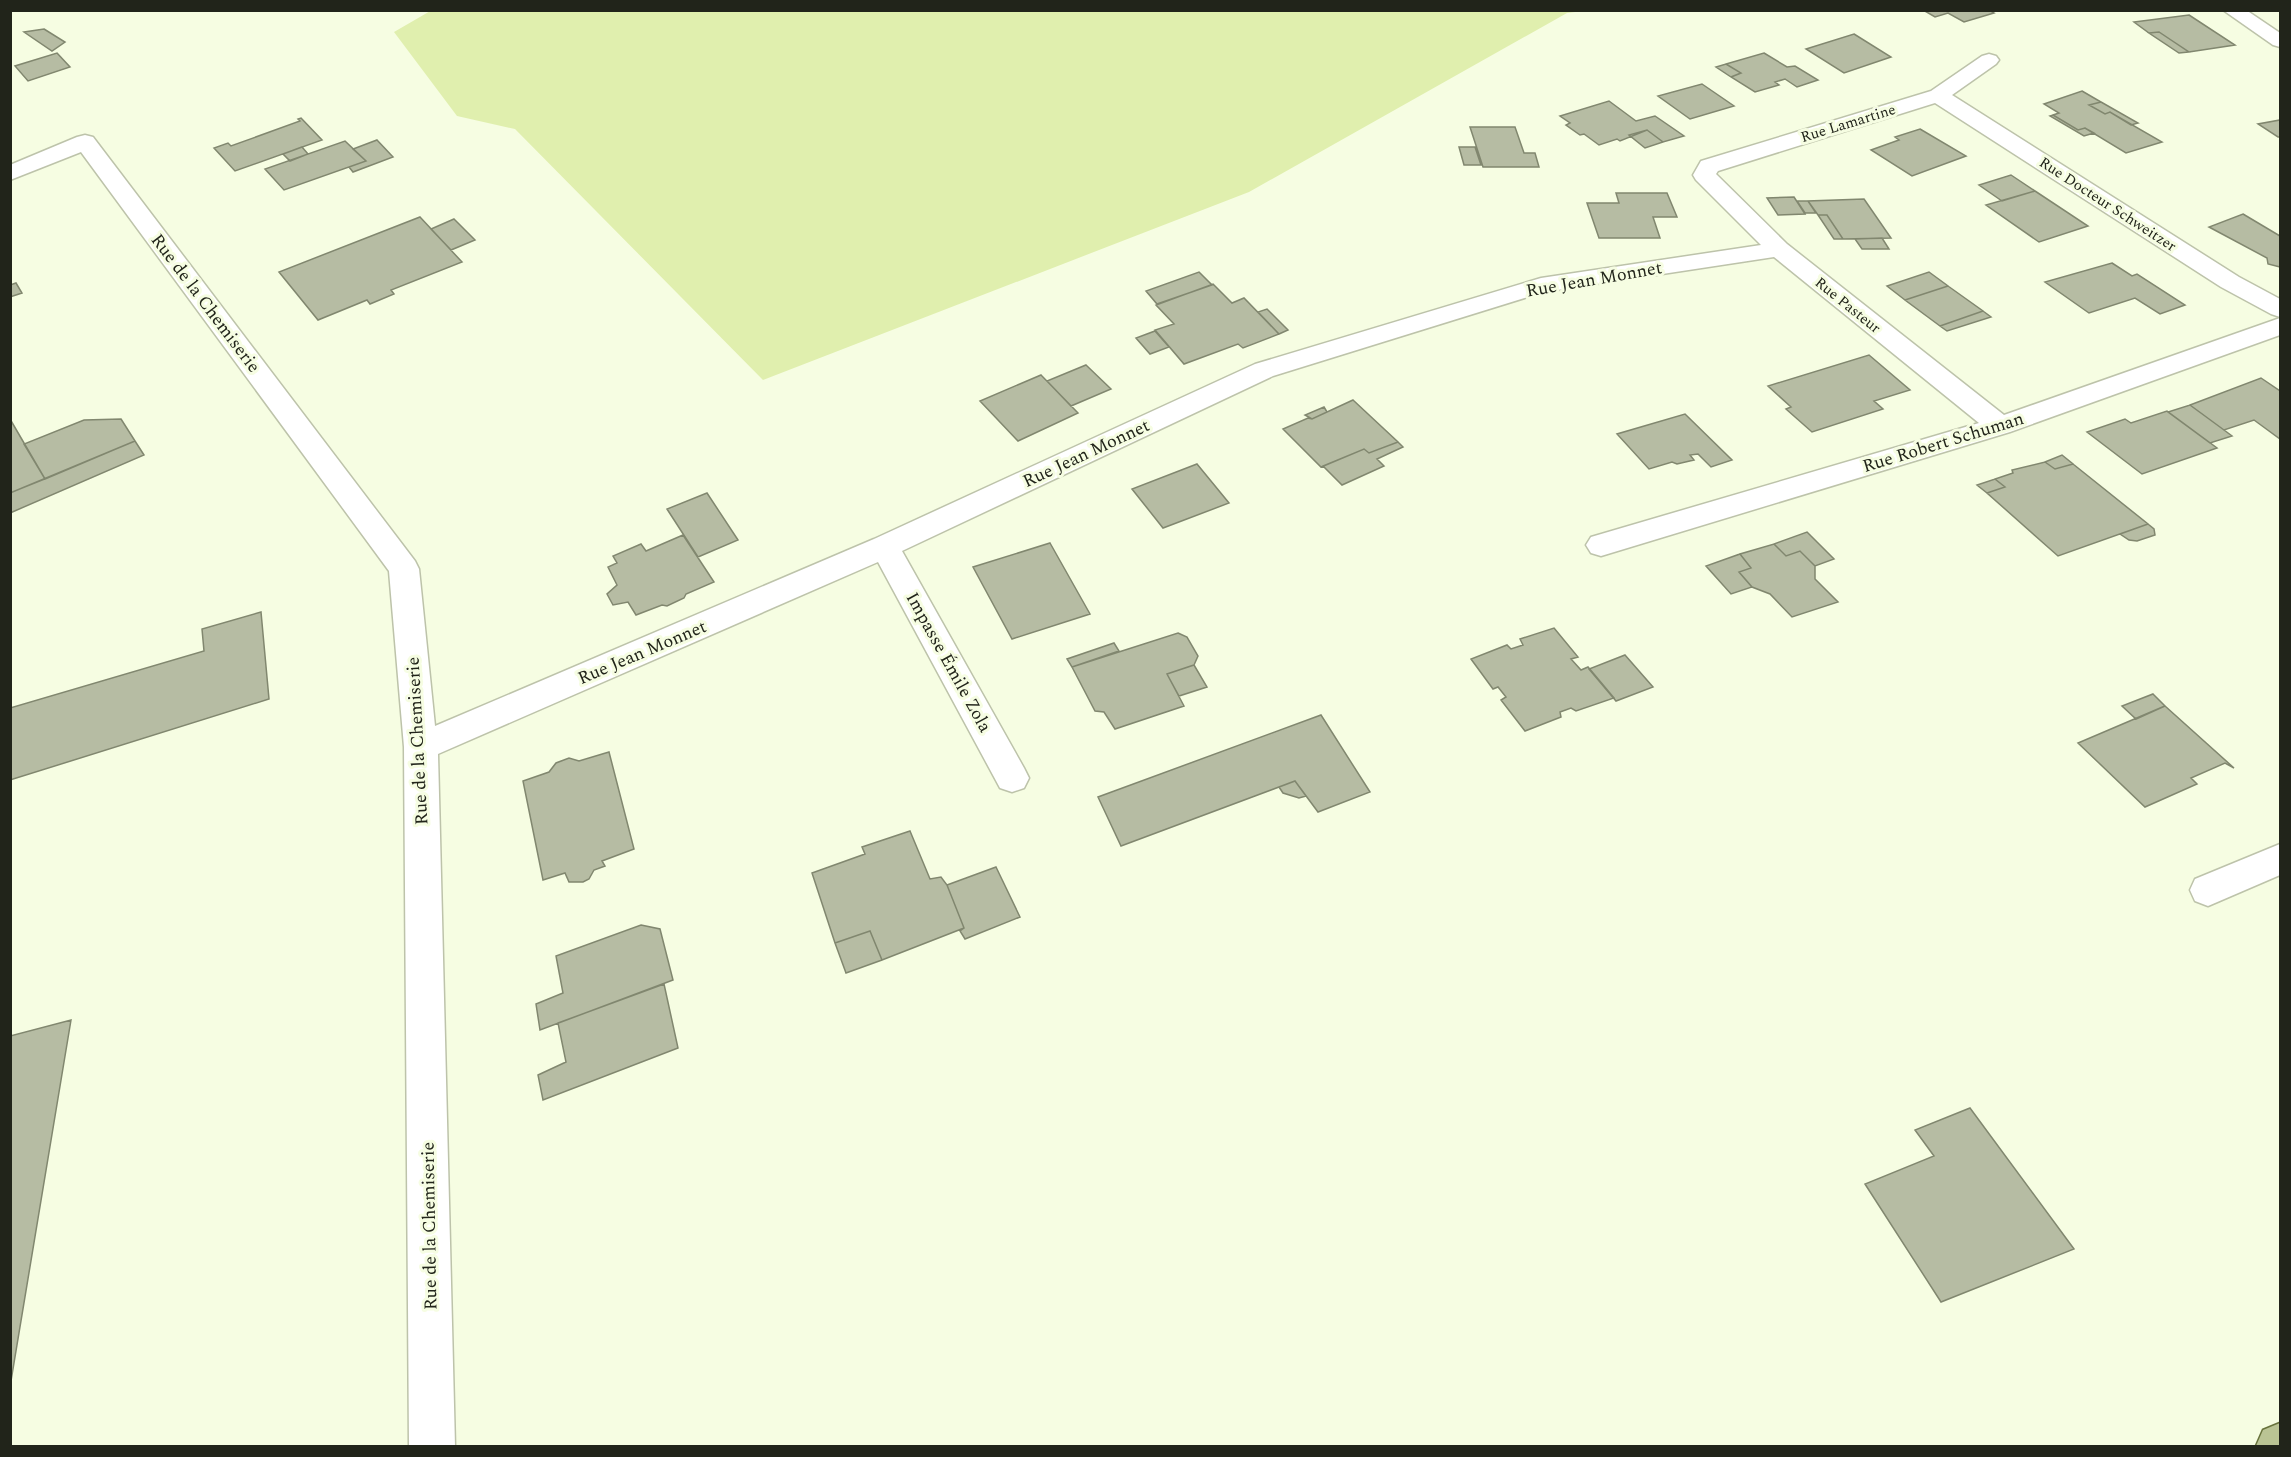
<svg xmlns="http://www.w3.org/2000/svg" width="2291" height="1457" font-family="Spectral,serif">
<rect width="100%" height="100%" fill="#f6fde2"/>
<path fill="#e0efae" d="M432,10H1583V11L1567,13L1249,192L763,380L515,129L457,116L394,32Z"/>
<path fill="#b6bca3" stroke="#81876f" stroke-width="1.5" d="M1923,10H1989L1994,13L1964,22L1948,13L1935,17Z
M2189,15L2235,45L2189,52L2159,32L2149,33L2134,22Z
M44,29L65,42L52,51L24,32Z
M2159,32L2189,52L2179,53L2149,33Z
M1854,34L1891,57L1844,73L1806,49Z
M57,53L70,67L28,81L15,66Z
M1764,53L1787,67L1795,66L1818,80L1797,87L1785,79L1775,82L1779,85L1755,92L1731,77L1741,73L1726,64Z
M1726,64L1741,73L1731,77L1716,67Z
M1702,84L1734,106L1690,119L1658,96Z
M2082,91L2101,102L2089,105L2105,114L2110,112L2162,142L2126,153L2085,128L2078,130L2053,115L2059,113L2044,104Z
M1609,101L1636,121L1655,116L1684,136L1663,142L1647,130L1620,141L1617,139L1599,145L1584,134L1580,135L1566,125L1570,123L1560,116Z
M2101,102L2138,123L2131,125L2110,112L2105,114L2089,105Z
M2053,115L2078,130L2085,128L2094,133L2084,136L2050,116Z
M301,118L322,140L235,171L214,148L228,143L231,146L300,121L298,119Z
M2280,120V137H2278L2258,124Z
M1470,127H1515L1524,153H1535L1539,167H1483Z
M1920,129L1966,156L1912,176L1871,150L1899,140L1895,137Z
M1647,130L1663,142L1645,148L1629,135Z
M377,140L393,157L353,172L349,167L366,161L353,149Z
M345,141L366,161L284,190L265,169Z
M302,147L308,154L290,161L283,154Z
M1459,147H1475L1481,165H1464Z
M2011,175L2035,191L2002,201L1979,185Z
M2035,191L2088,226L2039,242L1986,205Z
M1616,193H1667L1677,217H1653L1660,238H1599L1587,203H1619Z
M1794,197L1805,214L1778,215L1767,198Z
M1864,199L1891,238L1843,239L1827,215H1818L1808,201Z
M1797,201H1808L1816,213H1805Z
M2243,214L2280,236V267L2268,264L2267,258L2209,227Z
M1818,215H1827L1843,239H1834Z
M420,217L462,262L391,290L394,294L370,304L367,300L318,320L279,272Z
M454,219L475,240L451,250L431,229Z
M1882,238L1889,249H1862L1855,239Z
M2112,263L2132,276L2137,274L2185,305L2160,314L2135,298L2089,313L2045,282Z
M1199,272L1212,285L1157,304L1146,291Z
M1929,272L1948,286L1905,300L1887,286Z
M16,283L22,293L10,297V285Z
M1213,284L1232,303L1244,298L1279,334L1243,348L1238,344L1184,364L1155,330L1174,324L1156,305Z
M1948,286L1983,311L1940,326L1905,300Z
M1267,309L1288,330L1279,334L1258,312Z
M1983,311L1991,317L1947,331L1940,326Z
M1155,331L1169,347L1150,354L1136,338Z
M1869,355L1910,390L1874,401L1883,409L1812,432L1786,409L1791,407L1768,386Z
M1086,365L1111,389L1071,406L1047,381Z
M1041,375L1078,413L1018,441L980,401Z
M2261,378L2280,391V439L2254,420L2224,430L2190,405Z
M1353,400L1398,442L1369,453L1364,449L1321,467L1283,429L1308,418L1312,419Z
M2190,405L2224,430L2232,436L2210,443L2168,412Z
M1324,407L1327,412L1312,419L1305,415Z
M2167,411L2217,448L2142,474L2087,432L2125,419L2131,423Z
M1685,414L1732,460L1711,467L1698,454L1690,455L1694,460L1677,464L1672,462L1649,469L1617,434Z
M10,419L45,479L10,493Z
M121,419L135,441L45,479L24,444L84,420Z
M135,441L144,455L10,513V493Z
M1398,442L1403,447L1377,459L1384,466L1342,485L1323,466L1364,449L1369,453Z
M2062,455L2073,464L2055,469L2045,462Z
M2045,462L2055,469L2073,464L2148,524L2058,556L1987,493L2005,487L1995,479L2013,473L2012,470Z
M1197,464L1229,503L1163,528L1132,489Z
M1995,479L2005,487L1987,493L1977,485Z
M707,493L738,540L698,557L667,509Z
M2148,524L2154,529L2155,535L2137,541L2129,540L2120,534Z
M1807,532L1834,559L1815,566L1800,551L1786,556L1774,544Z
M683,535L714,582L686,594L684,598L667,606L662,605L636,615L628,602L613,605L607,594L617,585L608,567L617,563L613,556L641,544L646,551Z
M1050,543L1090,614L1012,639L973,567Z
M1774,544L1786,556L1800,551L1815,566V579L1838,602L1792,617L1770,594L1752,587L1739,572L1751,568L1740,554Z
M1740,554L1751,568L1739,572L1752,587L1731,594L1706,566Z
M261,612L269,699L10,780V708L204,651L202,629Z
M1554,628L1578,657L1571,659L1581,670L1588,667L1614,698L1576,711L1571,708L1560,712L1561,717L1525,731L1501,700L1506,697L1498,687L1493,689L1471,659L1507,645L1511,649L1523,645L1520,639Z
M1178,633L1187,637L1198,656L1194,665L1167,674L1184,706L1115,729L1104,712L1095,711L1072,667Z
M1114,643L1119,651L1072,667L1067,659Z
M1625,655L1653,687L1616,701L1589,669Z
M1194,665L1207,687L1179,696L1167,674Z
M2153,694L2165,706L2136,719L2122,706Z
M2165,706L2234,768L2225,763L2191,778L2197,784L2145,807L2078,743Z
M1321,715L1370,792L1318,812L1295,781L1121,846L1098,797Z
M609,752L634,849L602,861L605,866L594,870L589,879L583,882H569L565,873L543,880L523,781L549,772L556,763L569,758L579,761Z
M1295,781L1306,796L1299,798L1283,793L1279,787Z
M910,831L930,879L941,877L947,885L964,928L882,960L870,931L835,943L812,873L865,854L862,847Z
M996,867L1020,917L965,939L960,931L964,928L947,885Z
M641,925L660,929L673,980L540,1030L536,1004L563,993L556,956Z
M870,931L882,960L846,973L835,943Z
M664,984L678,1048L543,1100L538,1075L566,1062L558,1023Z
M71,1020L10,1387V1036Z
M1970,1108L2074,1249L1941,1302L1865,1184L1934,1156L1915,1130Z"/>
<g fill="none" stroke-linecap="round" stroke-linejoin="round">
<defs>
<path id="minor" d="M2223,10H2246L2280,33V47L2273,45Z
M1989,54L1996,56L1999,60L1996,64L1952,95L2239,277L2280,299V317L2271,314L2221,287L1935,103L1718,171L1716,174L1787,244L2004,415L2280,318V335L2010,432L1601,556L1591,553L1586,545L1591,537L1979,423L1774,257L1544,292L1273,376L902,551L1024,768L1029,778L1024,788L1012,792L1000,788L878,562L438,754L455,1446H409L404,747L389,571L81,152L10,180V165L77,137L85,135L93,137L415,561L419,569L435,726L874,539L1255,364L1541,278L1761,245L1696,180L1693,175L1701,161L1931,91L1982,56Z
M2280,844V875L2208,906L2195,901L2190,890L2195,879Z"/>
<path id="major" d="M2280,1423V1446H2256L2263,1430Z"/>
</defs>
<use href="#minor" stroke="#bdc3aa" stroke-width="3"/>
<use href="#major" stroke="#67723b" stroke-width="3"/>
<use href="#minor" fill="#fff" fill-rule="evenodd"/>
<use href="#major" fill="#bac494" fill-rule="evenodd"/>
</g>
<g text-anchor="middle" stroke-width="6" stroke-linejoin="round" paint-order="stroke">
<g font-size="15" fill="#21241a" stroke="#f6fde2">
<text transform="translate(1848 123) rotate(-17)" y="5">Rue Lamartine</text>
<text transform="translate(2108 204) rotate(33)" y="5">Rue Docteur Schweitzer</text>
<text transform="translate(1848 305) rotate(39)" y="5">Rue Pasteur</text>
</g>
<g font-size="18" fill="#21241a" stroke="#f6fde2">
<text transform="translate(1594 279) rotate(-10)" y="6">Rue Jean Monnet</text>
<text transform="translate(206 303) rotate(53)" y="6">Rue de la Chemiserie</text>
<text transform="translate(1943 442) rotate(-17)" y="6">Rue Robert Schuman</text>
<text transform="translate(1086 453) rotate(-25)" y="6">Rue Jean Monnet</text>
<text transform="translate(642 652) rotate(-23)" y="6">Rue Jean Monnet</text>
<text transform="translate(949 662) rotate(61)" y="6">Impasse Émile Zola</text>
<text transform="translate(417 741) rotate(-93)" y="6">Rue de la Chemiserie</text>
<text transform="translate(429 1226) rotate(-91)" y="6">Rue de la Chemiserie</text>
</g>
</g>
<rect width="2291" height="1457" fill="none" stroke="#21241a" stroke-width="24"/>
</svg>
